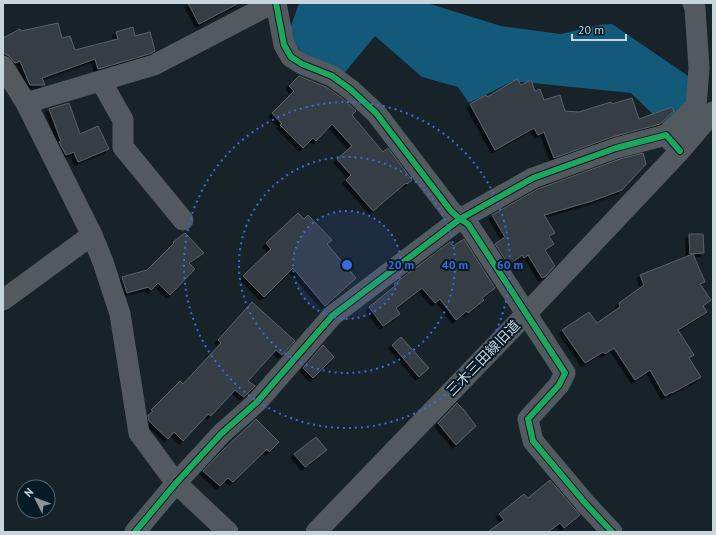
<svg xmlns="http://www.w3.org/2000/svg" width="716" height="535" font-family="'PT Sans','Noto Sans JP',sans-serif">
<defs>
<filter id="shadow"><feDropShadow dx="-3.5" dy="3.5" stdDeviation="0" flood-color="#0009"/></filter>
</defs>
<rect width="100%" height="100%" fill="#172329"/>
<path fill="#135979" d="M299,3H427L501,26L561,34L599,25L612,24L694,80L690,101L667,128L631,93L513,81L469,103L458,87L422,77L375,36L342,76L322,68L300,50L291,39V26Z"/>
<path fill="#363d44" stroke="#5b6269" filter="url(#shadow)" d="M188,3H239L199,24Z
M58,23L62,38L70,36L75,50L118,39L116,32L133,27L135,36L150,32L155,51L149,54L98,69L95,59L42,78L45,85H30L20,61L15,63L9,56L5,54L3,52V38L20,29L21,31Z
M299,76L326,87L342,98L356,111L352,115L383,152L388,148L412,180L407,184L406,183L373,211L346,180L351,175L337,159L352,146L332,124L316,141L313,138L303,148L280,125L282,124L272,113L294,91L289,86Z
M517,79L521,85L531,80L535,91L540,89L544,100L560,95L565,111L579,112L611,102L612,104L632,98L639,119L672,107L674,111L660,124L612,137L554,158L544,132L538,135L534,128L495,150L470,104L486,95L487,97Z
M69,103L80,134L98,126L109,149L78,162L74,152L66,155L59,142L61,141L49,109Z
M643,153L646,164L622,190L592,201L544,215L555,233L549,236L554,244L545,250L555,266L546,276L542,278L528,255L524,258L522,255L509,265L495,244L505,237L492,215L538,189L620,159Z
M298,213L304,219L308,215L332,240L327,244L356,278L325,306L293,268L264,297L243,276L271,249L266,243Z
M185,233L204,253L189,263L195,269L170,295L158,283L151,290L148,287L127,293L122,277L147,270L174,243L173,242Z
M689,234H703L704,253L690,254Z
M464,239L495,288L482,298L484,300L468,313L467,311L456,320L440,299L435,303L422,288L396,308L400,314L383,326L369,307L395,286L394,284L450,242L453,246Z
M693,254L705,282L700,284L711,300L703,306L707,312L678,330L694,355L689,358L701,377L672,393V392L665,396L650,370L635,380L614,348L605,354L603,352L585,363L562,330L589,312L597,323L620,307L619,303L644,285L640,275Z
M252,302L295,341L282,355L276,350L248,381L255,386L244,397L235,390L211,416L208,414L183,441L174,432L168,439L149,421L148,415L153,411L151,410L180,381L183,384L221,343L218,340Z
M401,337L429,368L419,377L392,345Z
M323,345L334,357L313,378L303,368Z
M457,403L464,410L476,426L456,445L438,423Z
M256,419L279,442L269,452L267,449L233,482L228,478L220,486L203,471L223,450Z
M316,437L327,450L305,467L294,454Z
M550,480L580,515L564,528L560,523L548,532H488L504,520L499,514L524,494L528,498Z"/>
<g fill="none" stroke-linecap="round" stroke-linejoin="round">
<path stroke="#525a60" stroke-width="21" d="M276,3L284,45L291,57L302,64L332,76L350,89L376,113L451,211L460,219L468,224L565,373L559,385L528,419L533,441L585,503L612,532
M3,66L26,103L92,235L103,262L120,314L139,433L176,483L228,532
M101,81L123,120V147L183,220
M26,103L154,65L273,3
M666,135L696,107L699,68L695,8L693,3
M3,300L92,235
M135,532L176,483L222,433L257,402L332,316L460,219L533,178L616,148L666,135L680,151
M316,532L527,313L680,151L713,112"/>
<defs>
<path id="cycleway" d="M276,3L284,45L291,57L302,64L332,76L350,89L376,113L451,211L460,219L468,224L565,373L559,385L528,419L533,441L585,503L612,532
M135,532L176,483L222,433L257,402L332,316L460,219L533,178L616,148L666,135L680,151"/>
</defs>
<use href="#cycleway" stroke="#071b26" stroke-width="8"/>
<use href="#cycleway" stroke="#20a55d" stroke-width="6"/>
</g>
<circle cx="347" cy="265" r="54" fill="#3f69d9" fill-opacity=".12"/>
<g fill="none" stroke="#3f69d9" stroke-width="2" stroke-dasharray="2 4">
<circle cx="347" cy="265" r="54"/>
<circle cx="347" cy="265" r="108"/>
<circle cx="347" cy="265" r="163"/>
</g>
<g text-anchor="middle" stroke-width="4" stroke-linejoin="round" paint-order="stroke">
<g font-size="14" fill="#c8d5dc" stroke="#071b26">
<text transform="translate(483 358) rotate(-46)" y="5">三木三田線旧道</text>
</g>
</g>
<circle cx="347" cy="265" r="6" fill="#3f69d9" stroke="#071b26" stroke-width="2"/>
<g font-size="12" text-anchor="middle" font-weight="bold" fill="#3f69d9" stroke="#071b26" stroke-width="4" stroke-linejoin="round" paint-order="stroke">
<text x="401" y="269">20 m</text>
<text x="455" y="269">40 m</text>
<text x="510" y="269">60 m</text>
</g>
<rect width="716" height="535" fill="none" stroke="#c8d5dc" stroke-width="8"/>
<g transform="translate(36 499) rotate(312)"><circle r="19" fill="#071b26" stroke="#54656f"/>
<path d="M0-3L7 15L0 10L-7 15Z" fill="#8a979d"/>
<text y="-6" font-size="11" font-weight="bold" text-anchor="middle" fill="#c8d5dc">N</text>
</g>
<path d="M572 34v6h54v-6" fill="none" stroke="#c8d5dc" stroke-width="2"/>
<text x="578" y="34" font-size="12" fill="#c8d5dc" stroke="#071b26" stroke-width="3" paint-order="stroke">20 m</text>
</svg>
